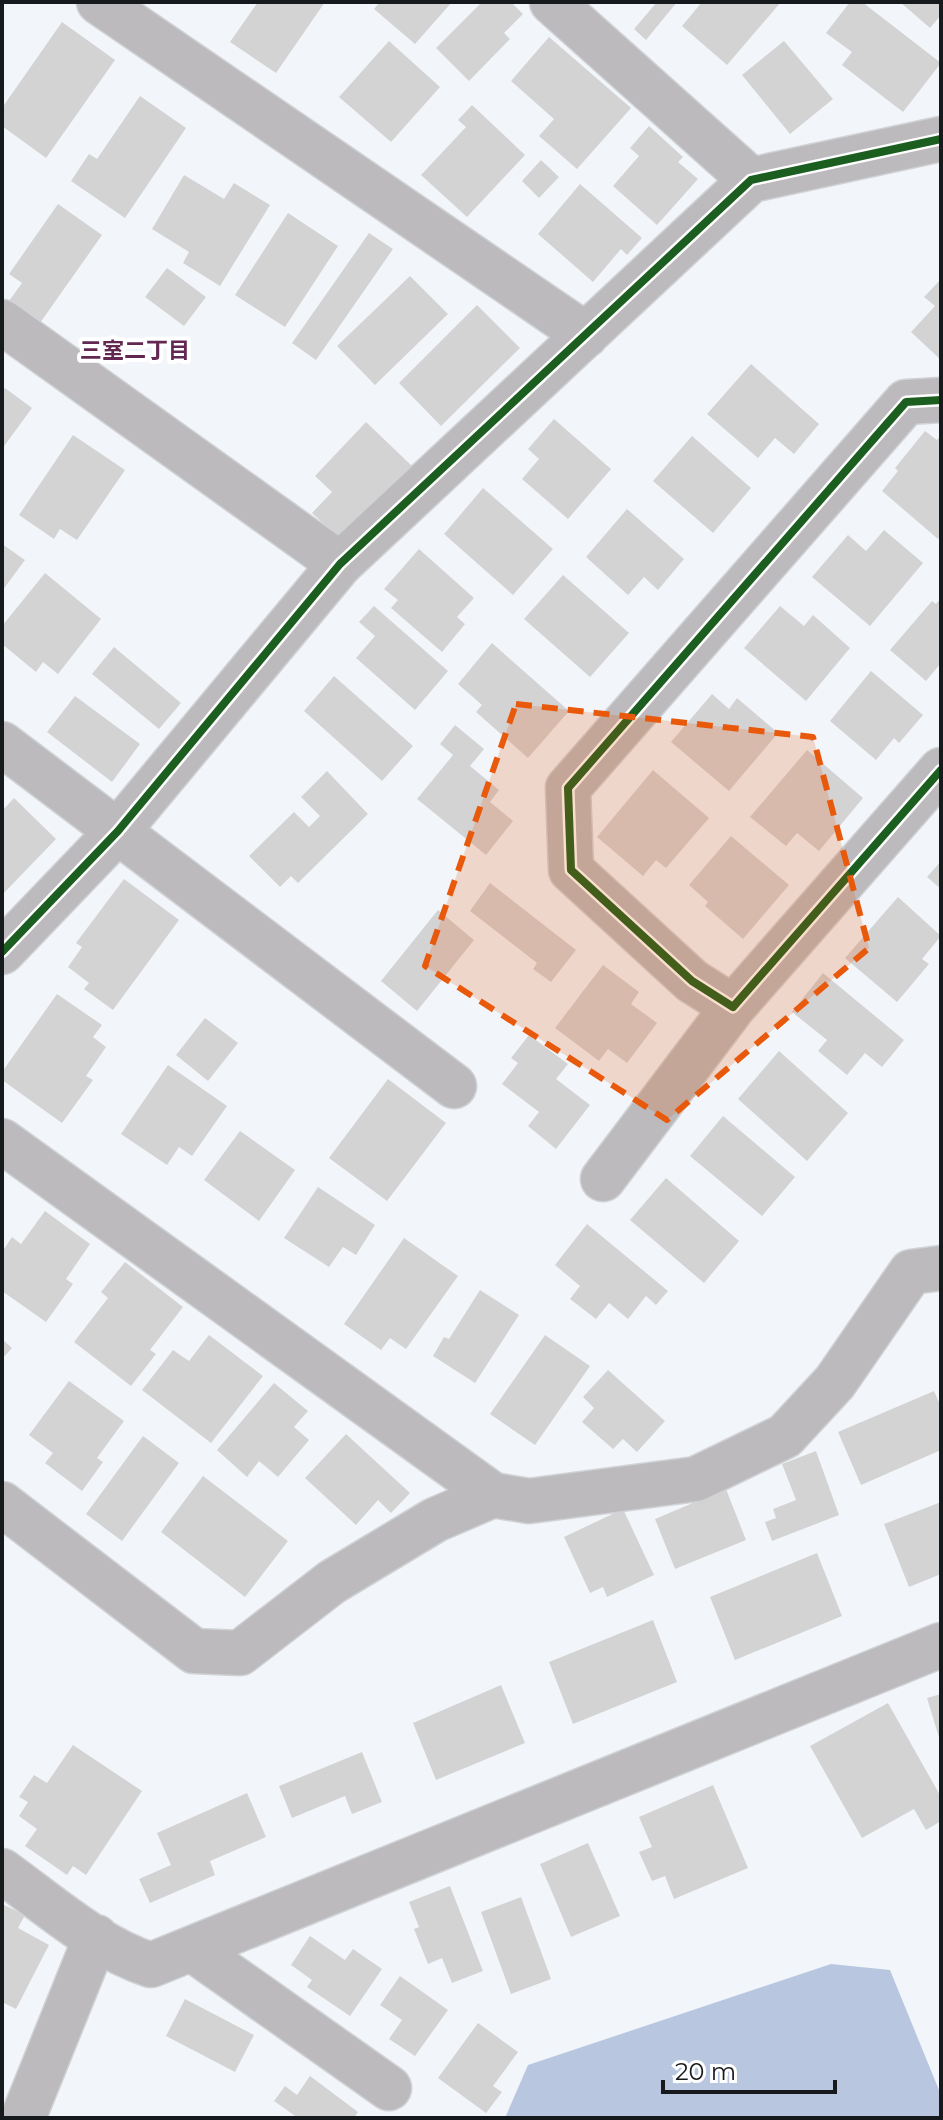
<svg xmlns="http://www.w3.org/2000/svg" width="943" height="2120" font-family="Montserrat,'Noto Sans JP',sans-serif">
<rect width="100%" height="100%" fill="#f2f6fa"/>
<path fill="#b8c7df" d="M831,1964L890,1970L941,2095V2118H505L528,2065Z"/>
<path fill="#d4d3d4" d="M258,2H325L276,73L230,42Z
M380,2H452L415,44L374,9Z
M482,2H511L523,14L504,33L510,39L469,81L436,48Z
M657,2H677L646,40L634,29Z
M702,2H781L727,65L682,26Z
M850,2H862L941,63L903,112L842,65L852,52L826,33Z
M900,2H941V15L930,28Z
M62,22L115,60L46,158L2,126V108Z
M549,37L631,108L577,169L539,136L554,119L511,81Z
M389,41L440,87L391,142L339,97Z
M784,41L833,99L790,134L742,75Z
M140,96L186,128L125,218L71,181L89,154L97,159Z
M472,105L525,155L467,217L421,175L466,127L458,120Z
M649,126L683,157L678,162L698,179L657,225L613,186L639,156L630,148Z
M541,160L559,177L539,198L522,181Z
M184,175L224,199L234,183L270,205L220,286L183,263L189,252L152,229Z
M580,184L642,238L627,255L621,249L593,282L538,234Z
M58,204L102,235L40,323L9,301L22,283L9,274Z
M288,213L338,246L285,327L235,295Z
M369,233L393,249L316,360L292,343Z
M167,268L206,297L184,326L145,297Z
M410,276L448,314L375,385L337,346Z
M941,279V360L911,332L935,306L924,297Z
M477,305L520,348L441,426L399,383Z
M751,364L819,424L794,454L775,438L758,458L707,414Z
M5,388L32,408L2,449V393Z
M554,419L611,469L568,519L522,479L539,459L528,449Z
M366,422L412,466L342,541L312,513L332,492L315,476Z
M925,431L937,440L941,435V535L938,539L882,491L898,471L895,468Z
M73,435L125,470L77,540L60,529L54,539L19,515Z
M692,436L751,488L713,533L653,481Z
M483,488L553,549L513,595L444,534Z
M627,509L684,559L658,590L644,577L628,595L586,557Z
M884,530L923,563L870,626L812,577L848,535L866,551Z
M2,544L25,560L2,591Z
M419,549L474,598L457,617L465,624L442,652L391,608L398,600L384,589Z
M45,573L101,619L58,674L43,662L36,672L2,644V626Z
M563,575L629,633L590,677L524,619Z
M941,598V663L926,681L890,650L932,601L936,604Z
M374,606L448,671L415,710L356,658L375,636L359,622Z
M780,606L804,626L813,615L850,648L806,701L744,648Z
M492,643L569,711L528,758L476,712L482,705L458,684Z
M114,647L181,703L159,729L92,674Z
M871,671L923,715L899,743L894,738L876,760L830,721Z
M334,676L413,746L382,781L304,711Z
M712,694L729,709L737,698L778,733L729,791L671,742Z
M75,696L140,744L112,782L47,732Z
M455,725L484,749L470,766L499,790L490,802L513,821L486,855L417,799L453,755L440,744Z
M807,750L863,798L819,851L797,833L786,846L750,817Z
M653,770L709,818L666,868L656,860L643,876L597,837Z
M327,771L368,814L298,883L291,876L280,887L249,856L294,812L309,827L320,816L301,797Z
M14,798L56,839L2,895V811Z
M731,836L789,885L743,939L705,906L708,902L689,885Z
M941,861V889L927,877Z
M124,879L179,920L113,1010L84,989L89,983L68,967L82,947L76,943Z
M490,883L576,950L551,982L533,969L537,963L470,911Z
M898,897L941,936L922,959L929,964L897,1002L845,958Z
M438,910L474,940L417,1011L381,981Z
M603,965L639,992L631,1004L657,1023L627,1063L608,1049L599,1061L555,1028Z
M823,973L904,1040L882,1067L865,1053L847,1075L818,1051L827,1040L792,1012Z
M57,994L102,1025L93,1037L106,1047L86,1076L93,1080L62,1123L2,1080V1072Z
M205,1018L238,1043L208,1081L176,1055Z
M529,1035L568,1064L556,1079L590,1105L556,1149L528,1126L539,1112L502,1084L518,1063L511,1058Z
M779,1051L848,1113L807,1161L738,1099Z
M168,1065L227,1106L192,1156L179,1147L167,1165L121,1134Z
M388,1079L446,1123L387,1201L329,1158Z
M723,1116L795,1177L762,1216L690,1156Z
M240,1131L295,1170L259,1221L204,1180Z
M666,1178L739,1241L704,1283L630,1220Z
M318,1187L375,1225L356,1255L343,1247L329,1267L284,1238Z
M45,1211L90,1244L66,1279L73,1284L46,1322L2,1291V1252L12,1237L21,1244Z
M587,1224L668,1291L656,1305L646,1296L628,1319L609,1303L596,1319L570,1299L580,1286L555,1265Z
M404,1238L458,1276L406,1349L390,1338L381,1350L344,1324Z
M125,1262L183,1307L150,1350L156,1354L131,1386L74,1342L108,1298L101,1292Z
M480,1290L519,1315L475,1383L433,1356L444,1337L449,1339Z
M209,1335L263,1376L211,1443L142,1390L173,1350L189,1361Z
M545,1335L590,1366L535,1445L490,1414Z
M2,1339L12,1348L2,1359Z
M608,1370L665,1421L637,1452L623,1439L613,1449L582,1422L594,1408L583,1397Z
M69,1381L124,1421L97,1458L103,1462L82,1491L45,1463L53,1453L29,1435Z
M274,1383L308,1411L294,1427L309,1440L278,1477L259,1461L247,1477L217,1450Z
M934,1391L941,1407V1450L861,1485L838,1432Z
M346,1434L410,1493L391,1513L378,1500L356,1525L305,1478Z
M143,1436L179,1463L122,1541L86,1514Z
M816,1451L839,1515L772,1541L765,1522L776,1518L773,1509L796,1500L782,1464Z
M203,1476L288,1541L245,1597L161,1532Z
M726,1489L746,1540L675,1569L655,1519Z
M941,1502V1574L909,1587L884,1524Z
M623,1509L654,1575L607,1597L603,1587L590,1593L564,1537Z
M817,1553L842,1616L735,1660L710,1597Z
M653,1620L677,1682L573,1724L549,1662Z
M501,1685L525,1743L436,1780L413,1723Z
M941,1694V1741H940L927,1698Z
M888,1703L941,1797V1821L926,1830L914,1809L862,1838L810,1746Z
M73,1745L142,1791L86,1875L73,1866L67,1875L25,1846L37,1829L19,1816L28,1802L19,1797L34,1775L47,1783Z
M362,1752L382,1802L352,1814L345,1796L292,1818L279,1786Z
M713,1785L748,1868L674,1899L665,1876L652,1881L639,1852L652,1847L639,1817Z
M247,1793L266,1837L210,1861L215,1875L150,1903L139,1879L171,1865L157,1833Z
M588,1843L620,1916L571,1937L540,1864Z
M450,1886L483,1971L452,1983L442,1958L428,1964L414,1929L419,1927L409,1902Z
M521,1897L551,1979L511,1994L481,1912Z
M2,1904L25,1915L18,1928L49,1945L16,2009L2,2002Z
M310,1936L345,1960L353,1949L382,1969L350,2016L307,1987L312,1980L291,1965Z
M400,1976L448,2010L415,2056L389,2039L402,2020L380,2005Z
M185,1999L254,2035L235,2072L166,2036Z
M478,2023L518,2052L493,2086L502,2092L486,2113L438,2078Z
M310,2076L358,2112L354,2118H298L274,2101L285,2086L297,2095Z"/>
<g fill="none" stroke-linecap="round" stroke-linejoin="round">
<defs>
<path id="minor" d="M99,2L586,335
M552,2L751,180
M2,322L340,564
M941,400L906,402L568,788L571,870L692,981L733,1007L941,770
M2,744L454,1086
M2,952L118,831L340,564L751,180L941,139
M2,1141L493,1495
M603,1179L733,1007
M2,1504L194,1651L240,1653L332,1582L435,1520L493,1495L529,1501L696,1479L785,1436L835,1382L911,1272L941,1268
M2,1871C48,1904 97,1948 151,1965L941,1645
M192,1949L389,2088
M23,2118L96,1937"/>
</defs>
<use href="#minor" stroke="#d0d3d6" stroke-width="47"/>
<use href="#minor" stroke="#bcbabc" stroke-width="44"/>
<defs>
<path id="cycleway" d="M941,400L906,402L568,788L571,870L692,981L733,1007L941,770
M2,952L118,831L340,564L751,180L941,139"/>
</defs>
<use href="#cycleway" stroke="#fff" stroke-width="13"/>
<use href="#cycleway" stroke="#1b5e20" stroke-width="8"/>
</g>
<path fill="#e8590c" fill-opacity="0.2" stroke="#e8590c" stroke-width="6" stroke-dasharray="16 10" stroke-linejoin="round" d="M516,704L813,737L869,948L667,1120L425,966Z"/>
<g text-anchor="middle" stroke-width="8" stroke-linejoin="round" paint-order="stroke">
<g font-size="22" font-weight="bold" fill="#622851" stroke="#fff">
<text x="135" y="358">三室二丁目</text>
</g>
</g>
<rect width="943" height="2120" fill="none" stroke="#171a1d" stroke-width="8"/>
<path d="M663 2080v12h172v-12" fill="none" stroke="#171a1d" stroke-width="4"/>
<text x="675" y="2080" font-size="24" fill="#171a1d" stroke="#ffffff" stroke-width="6" paint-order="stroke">20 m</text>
</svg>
